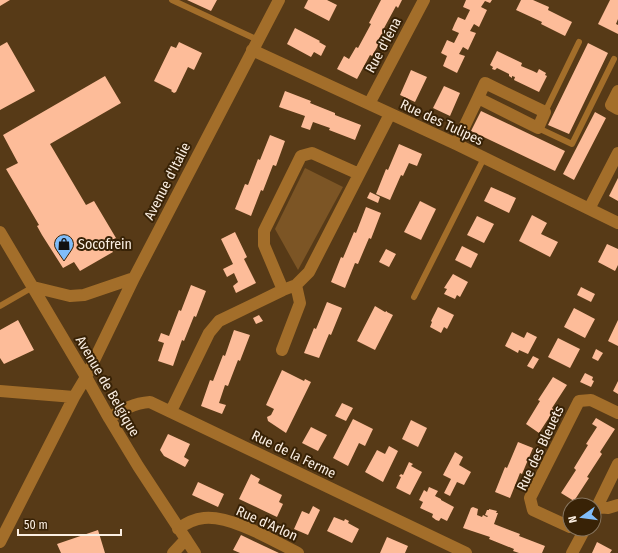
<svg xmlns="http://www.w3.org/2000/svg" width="618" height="553" font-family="'Fira Sans Condensed',sans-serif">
<rect width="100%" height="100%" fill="#573a17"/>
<path fill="#7c5525" d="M305,168L343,187L298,270L275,229Z"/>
<path fill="#fdbc99" d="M0,0H10L0,6Z
M187,0H217L211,11Z
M308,0H327L337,5L329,21L304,8Z
M381,0H402L398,8L396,6L383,30L385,31L379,44L372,56L370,55L357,79L337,69L344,56L349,59L356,47L358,48L371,24L369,23Z
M466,0H492L490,3L485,1L481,7L487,10L479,27L474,24L470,31L476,33L468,50L463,47L459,54L465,56L457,73L443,66L447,56L441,53L447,40L454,43L459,33L452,30L455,23L458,17L465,20L470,10L463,7Z
M521,0H533L549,7L548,10L572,22L565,36L541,24L542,22L516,10Z
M610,0H618V19L616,24L618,25V34L598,24Z
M295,28L320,41L319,42L326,46L321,56L314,52L311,57L287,44Z
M7,42L35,91L0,110V46Z
M179,42L202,53L194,70L188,67L176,92L174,93L171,91L172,90L154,81L171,46L176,48Z
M588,43L608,53L569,134L548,125Z
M497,51L522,63L521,66L533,71L537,73L539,69L546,73L545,75L547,76L539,92L514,80L515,77L512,76V78L509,76V74L497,68L495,70L492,69L493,67L490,65Z
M411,70L427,77L415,102L400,95Z
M105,76L121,103L50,144L86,205L94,201L116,238L107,243L113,252L80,271L74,262L63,268L42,235L37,226L39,225L6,169L18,163L3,135Z
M444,86L460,93L450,116L433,108Z
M285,91L311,101L310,103L335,113V115L361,125L355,140L329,130L330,128L313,122L310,130L301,127L305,116L279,107Z
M481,111L565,151L555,171L471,131Z
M595,112L606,118L574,180L563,174Z
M270,135L285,141L276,166L273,165L263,191L261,190L251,216L235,209L245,184L248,185L258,159L260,160Z
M399,144L422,154L417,166L409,163L403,176L401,175L390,200L376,194L386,169L388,170Z
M618,178V201L609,196Z
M491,187L516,198L509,213L484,201Z
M370,192L380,197L378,203L367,198Z
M420,201L436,209L421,240L404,232Z
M366,207L381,213L371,239L369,238L358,264L355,263L345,288L331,282L341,257L343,258L354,232L356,233Z
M532,215L547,223L541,234L558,242L550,257L519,241Z
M477,216L494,224L484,243L467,235Z
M235,232L247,257L244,259L256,283L236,293L233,286L238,282L234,273L227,277L223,269L233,264L221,239Z
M607,244L618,249V265L615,271L598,262Z
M462,246L478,254L471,268L455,260Z
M386,249L396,254L389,267L379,262Z
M453,274L468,282L460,297L457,295L455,299L444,294L447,289L444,288Z
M191,285L206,291L196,317L194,316L184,341L182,340L173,366L158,361L164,343L158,341L161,333L169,336L179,310L181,311Z
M581,287L595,294L591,302L577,295Z
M327,302L342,308L331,335L329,334L319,358L304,353L314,328L316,329Z
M375,306L385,312L387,311V312L393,315L375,350L357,341Z
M438,307L454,315L447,329L444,327L441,333L430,327L432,322L431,321Z
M574,308L595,319L585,338L564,327Z
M259,315L263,321L256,324L253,318Z
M18,320L34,350L4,364L0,358V330Z
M618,320V346L608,341Z
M234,330L250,335L240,361L238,360L228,386L225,385L219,403L226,405L222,414L201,406L210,380L213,381L223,355L225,356Z
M512,332L524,338L527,332L537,337L528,354L519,350L518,353L505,346Z
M558,338L580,349L570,368L548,357Z
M596,349L603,353L598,361L592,358Z
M533,356L539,359L533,369L527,366Z
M282,370L304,381L305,379L311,382L286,433L268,421L267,417L271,415L274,409L266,405Z
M585,373L593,377L592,380L594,381L591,387L580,382Z
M553,377L567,385L552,408L554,410L539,433L526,424L540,401L538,400Z
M618,381V394L613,391Z
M342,403L353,408L346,421L335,416Z
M596,418L615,429L600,452L602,454L587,477L589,478L574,501L561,493L576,470L574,468L588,445L586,444L597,427L592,424Z
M353,419L373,429L365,446L359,443L348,466L333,458Z
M411,420L427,428L418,447L402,439Z
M311,427L327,435L318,451L302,443Z
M168,434L190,444L184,457L189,460L185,467L164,456L160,450Z
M518,442L533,448L522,474L520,473L510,498L495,492L505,467L507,468Z
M389,446L398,451L383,482L365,472L377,450L385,454Z
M455,452L463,457L459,465L471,472L464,485L457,482L450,496L444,493L451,479L443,475Z
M409,462L413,464L411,466L422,472L410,495L396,488L401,477L399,476L401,474L403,475Z
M251,474L260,479L258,483L282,495L279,502L283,504L277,517L239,499Z
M198,482L224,494L218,507L192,495Z
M429,487L438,491L435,496L441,499V500L454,507L447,521L441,518L439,521L436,520L432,517L433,514L420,508L423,502L419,500L424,490L427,492Z
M313,506L320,510L308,535L294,529L302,511L309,514Z
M473,507L478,509L477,515L482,517L483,515L487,517L488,516L485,515L487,510H489V509L497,511L496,513H498L494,524L520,534L519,536L545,546L542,553H519L513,551L514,549L489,539L490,537L463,528L471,508Z
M334,517L344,521L345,519L349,521L348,523L359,529L352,543L327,531Z
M98,530L105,553H61L57,544Z
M241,535L264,546L279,553H240L233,550Z
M387,537L408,546L405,553H380Z
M597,542L612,550L610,553H592Z"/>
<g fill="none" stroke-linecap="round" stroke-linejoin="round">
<path stroke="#a36e2a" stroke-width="6" d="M172,0L258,40
M545,112L579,42
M538,128L572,144L614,59
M414,297L484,158
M0,306L33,287"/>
<path stroke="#a36e2a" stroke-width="12" d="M252,50L456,144L618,223
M618,91L611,105L618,109
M369,104L424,0
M456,144L478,98L538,128L545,112L485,83L478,98
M589,209L618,153
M0,232L86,377L109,418L138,466L195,553
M33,287L70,296L84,295L134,278
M283,290L264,245V231L301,156L312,153L359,174
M282,350L300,303L296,285
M0,391L74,397
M171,411L209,333L219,321L283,290L296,285L309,272L390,114
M109,418C122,410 134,403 150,402L466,553
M597,507L608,508L618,505
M594,513L618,464
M570,527L533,510L530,498L579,401L591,400L618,413
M178,529C186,523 194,519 204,518C231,515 274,541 298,553
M0,542L74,397L86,377L134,278L279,0
M173,553L186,539
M572,553L585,529"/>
</g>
<defs>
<symbol id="shop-pin" viewBox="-11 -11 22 30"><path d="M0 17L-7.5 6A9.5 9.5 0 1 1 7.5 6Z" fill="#80bdfa" stroke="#382206"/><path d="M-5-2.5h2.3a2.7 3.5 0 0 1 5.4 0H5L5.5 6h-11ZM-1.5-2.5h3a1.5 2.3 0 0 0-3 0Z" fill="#111"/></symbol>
</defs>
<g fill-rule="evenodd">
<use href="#shop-pin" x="53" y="233" width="22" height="30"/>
</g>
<g text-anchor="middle" stroke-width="4" stroke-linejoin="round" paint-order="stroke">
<g font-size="14" fill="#fbefe3" stroke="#382206">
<text transform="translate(383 45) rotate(-62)" y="5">Rue d'Iéna</text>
<text transform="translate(442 122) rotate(25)" y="5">Rue des Tulipes</text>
<text transform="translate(167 181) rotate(-63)" y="5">Avenue d'Italie</text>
<text transform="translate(108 386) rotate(60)" y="5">Avenue de Belgique</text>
<text transform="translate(540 448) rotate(-65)" y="5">Rue des Bleuets</text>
<text transform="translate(294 454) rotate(26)" y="5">Rue de la Ferme</text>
<text transform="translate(267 523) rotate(24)" y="5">Rue d'Arlon</text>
</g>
<g font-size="14" fill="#fbefe3" stroke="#382206" text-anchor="start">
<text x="78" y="249">Socofrein</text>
</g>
</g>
<g transform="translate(582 517) rotate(256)"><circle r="19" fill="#382206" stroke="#86745e"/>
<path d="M0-3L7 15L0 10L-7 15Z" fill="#80bdfa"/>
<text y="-6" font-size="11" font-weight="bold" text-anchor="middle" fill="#fbefe3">N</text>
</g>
<path d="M18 529v6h103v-6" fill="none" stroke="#fbefe3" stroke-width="2"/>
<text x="24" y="529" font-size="12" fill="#fbefe3" stroke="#382206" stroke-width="3" paint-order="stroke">50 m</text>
</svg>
